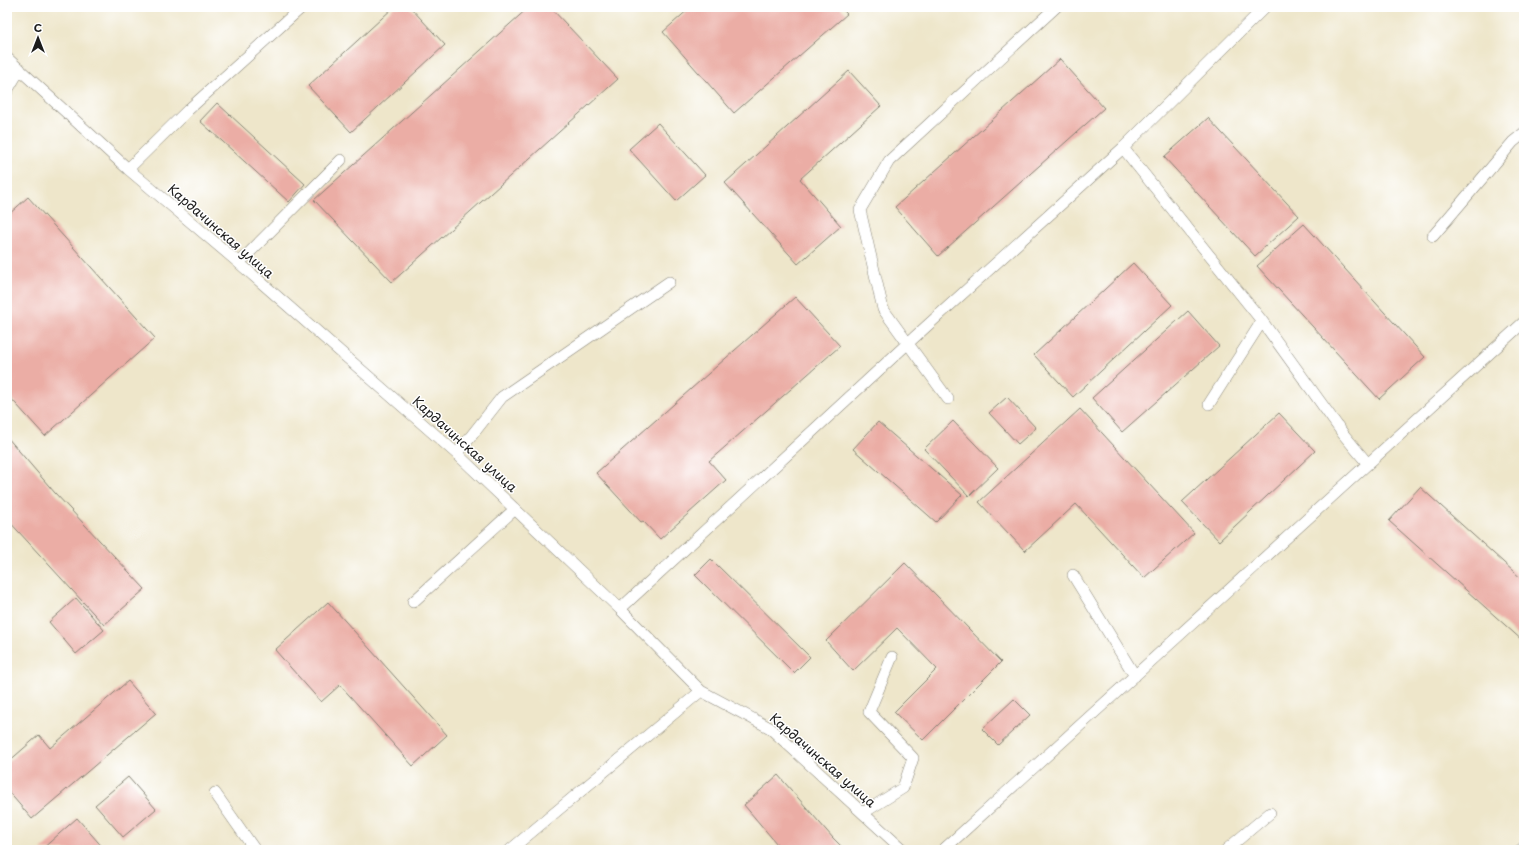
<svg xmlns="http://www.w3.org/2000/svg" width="1531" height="857" font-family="'Playpen Sans',sans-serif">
<rect width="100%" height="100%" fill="#fff"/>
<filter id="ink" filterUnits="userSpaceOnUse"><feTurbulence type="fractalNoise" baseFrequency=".025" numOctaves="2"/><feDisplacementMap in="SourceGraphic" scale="8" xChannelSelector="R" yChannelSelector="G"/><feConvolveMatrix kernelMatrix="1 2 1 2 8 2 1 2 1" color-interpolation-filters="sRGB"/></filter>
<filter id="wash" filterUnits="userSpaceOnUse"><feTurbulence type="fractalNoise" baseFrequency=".012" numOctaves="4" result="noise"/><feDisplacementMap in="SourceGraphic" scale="16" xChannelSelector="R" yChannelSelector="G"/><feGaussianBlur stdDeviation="0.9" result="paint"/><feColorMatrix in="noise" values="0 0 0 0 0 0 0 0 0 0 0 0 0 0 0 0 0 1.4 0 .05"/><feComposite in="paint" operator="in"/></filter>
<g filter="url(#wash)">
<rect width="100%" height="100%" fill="#eee6ca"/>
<g id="blocks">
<path fill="#ebada5" d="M394,7H410L445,45L351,132L308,86Z
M529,7H550L618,79L392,282L314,200Z
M691,7H840L847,14L734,113L663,32Z
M1060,59L1104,108L938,256L895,207Z
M849,71L881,106L800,179L841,226L798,264L725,183Z
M217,103L305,184L289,202L200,121Z
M1208,118L1299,216L1255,256L1164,157Z
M658,123L705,175L676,201L629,149Z
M28,197L155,338L45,436L7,394V216Z
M1304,224L1425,357L1379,399L1257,266Z
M1133,263L1172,305L1073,397L1034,355Z
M795,297L840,346L709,461L726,480L660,539L643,521L641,522L596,473Z
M1188,311L1219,346L1122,432L1092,398Z
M1007,397L1036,428L1018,444L989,413Z
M1080,409L1194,533L1144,578L1076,504L1025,551L979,502Z
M1279,413L1315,451L1219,541L1182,502Z
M953,421L998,468L969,496L924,449Z
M878,422L962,495L936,522L853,449Z
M7,437L55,493L145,589L104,625L7,519Z
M1420,487L1524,581V642L1389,521Z
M711,559L810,657L794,673L695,575Z
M905,563L1001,662L923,740L894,712L937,669L897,628L853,671L826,641Z
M76,598L104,630L76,654L49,622Z
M328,602L447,735L413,766L340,685L321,702L275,650Z
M128,681L156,713L32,819L7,790V763L39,735L50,748Z
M1014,699L1030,715L998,745L982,729Z
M778,775L833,838L845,850H782L744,805Z
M128,777L156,809L123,837L95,805Z
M77,818L105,850H41Z"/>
</g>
</g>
<g filter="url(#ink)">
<use href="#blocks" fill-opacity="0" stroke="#858173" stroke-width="1"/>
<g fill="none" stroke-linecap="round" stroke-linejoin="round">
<defs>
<path id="lane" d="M7,58L128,169L239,263L457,454L620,609L701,691L770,728L903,850
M7,91L20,69
M1123,148L1262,321L1344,435L1368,464
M128,169L188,110L302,7
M1433,236L1513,142L1524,133
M239,263L341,160
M948,399L883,309L860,210L889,161L1056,7
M1209,404L1262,321
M457,454L502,397L669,282
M1073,575L1135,676
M413,602L515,509
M620,609L907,344L1123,148L1265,7
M215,793L255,850
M863,813L903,788L913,758L869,712L892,657
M510,850L701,691
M943,850L1524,322
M1226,850L1270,813
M1521,850L1524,847"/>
</defs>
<use href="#lane" stroke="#858173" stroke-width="12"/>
<use href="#lane" stroke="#fff" stroke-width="11"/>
</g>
</g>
<g text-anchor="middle" stroke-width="3" stroke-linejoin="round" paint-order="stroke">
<g font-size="13" fill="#1c1c1c" stroke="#fff">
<text transform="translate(221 231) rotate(41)" y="5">Кардачинская улица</text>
<text transform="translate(465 444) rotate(42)" y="5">Кардачинская улица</text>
<text transform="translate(823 760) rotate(41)" y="5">Кардачинская улица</text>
</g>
</g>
<rect width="1531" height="857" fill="none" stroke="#fff" stroke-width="24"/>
<g transform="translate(38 38)" stroke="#ffffff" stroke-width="3" paint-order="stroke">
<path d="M0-3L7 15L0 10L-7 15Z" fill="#1c1c1c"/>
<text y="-6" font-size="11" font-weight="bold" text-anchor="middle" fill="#1c1c1c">С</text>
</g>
</svg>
